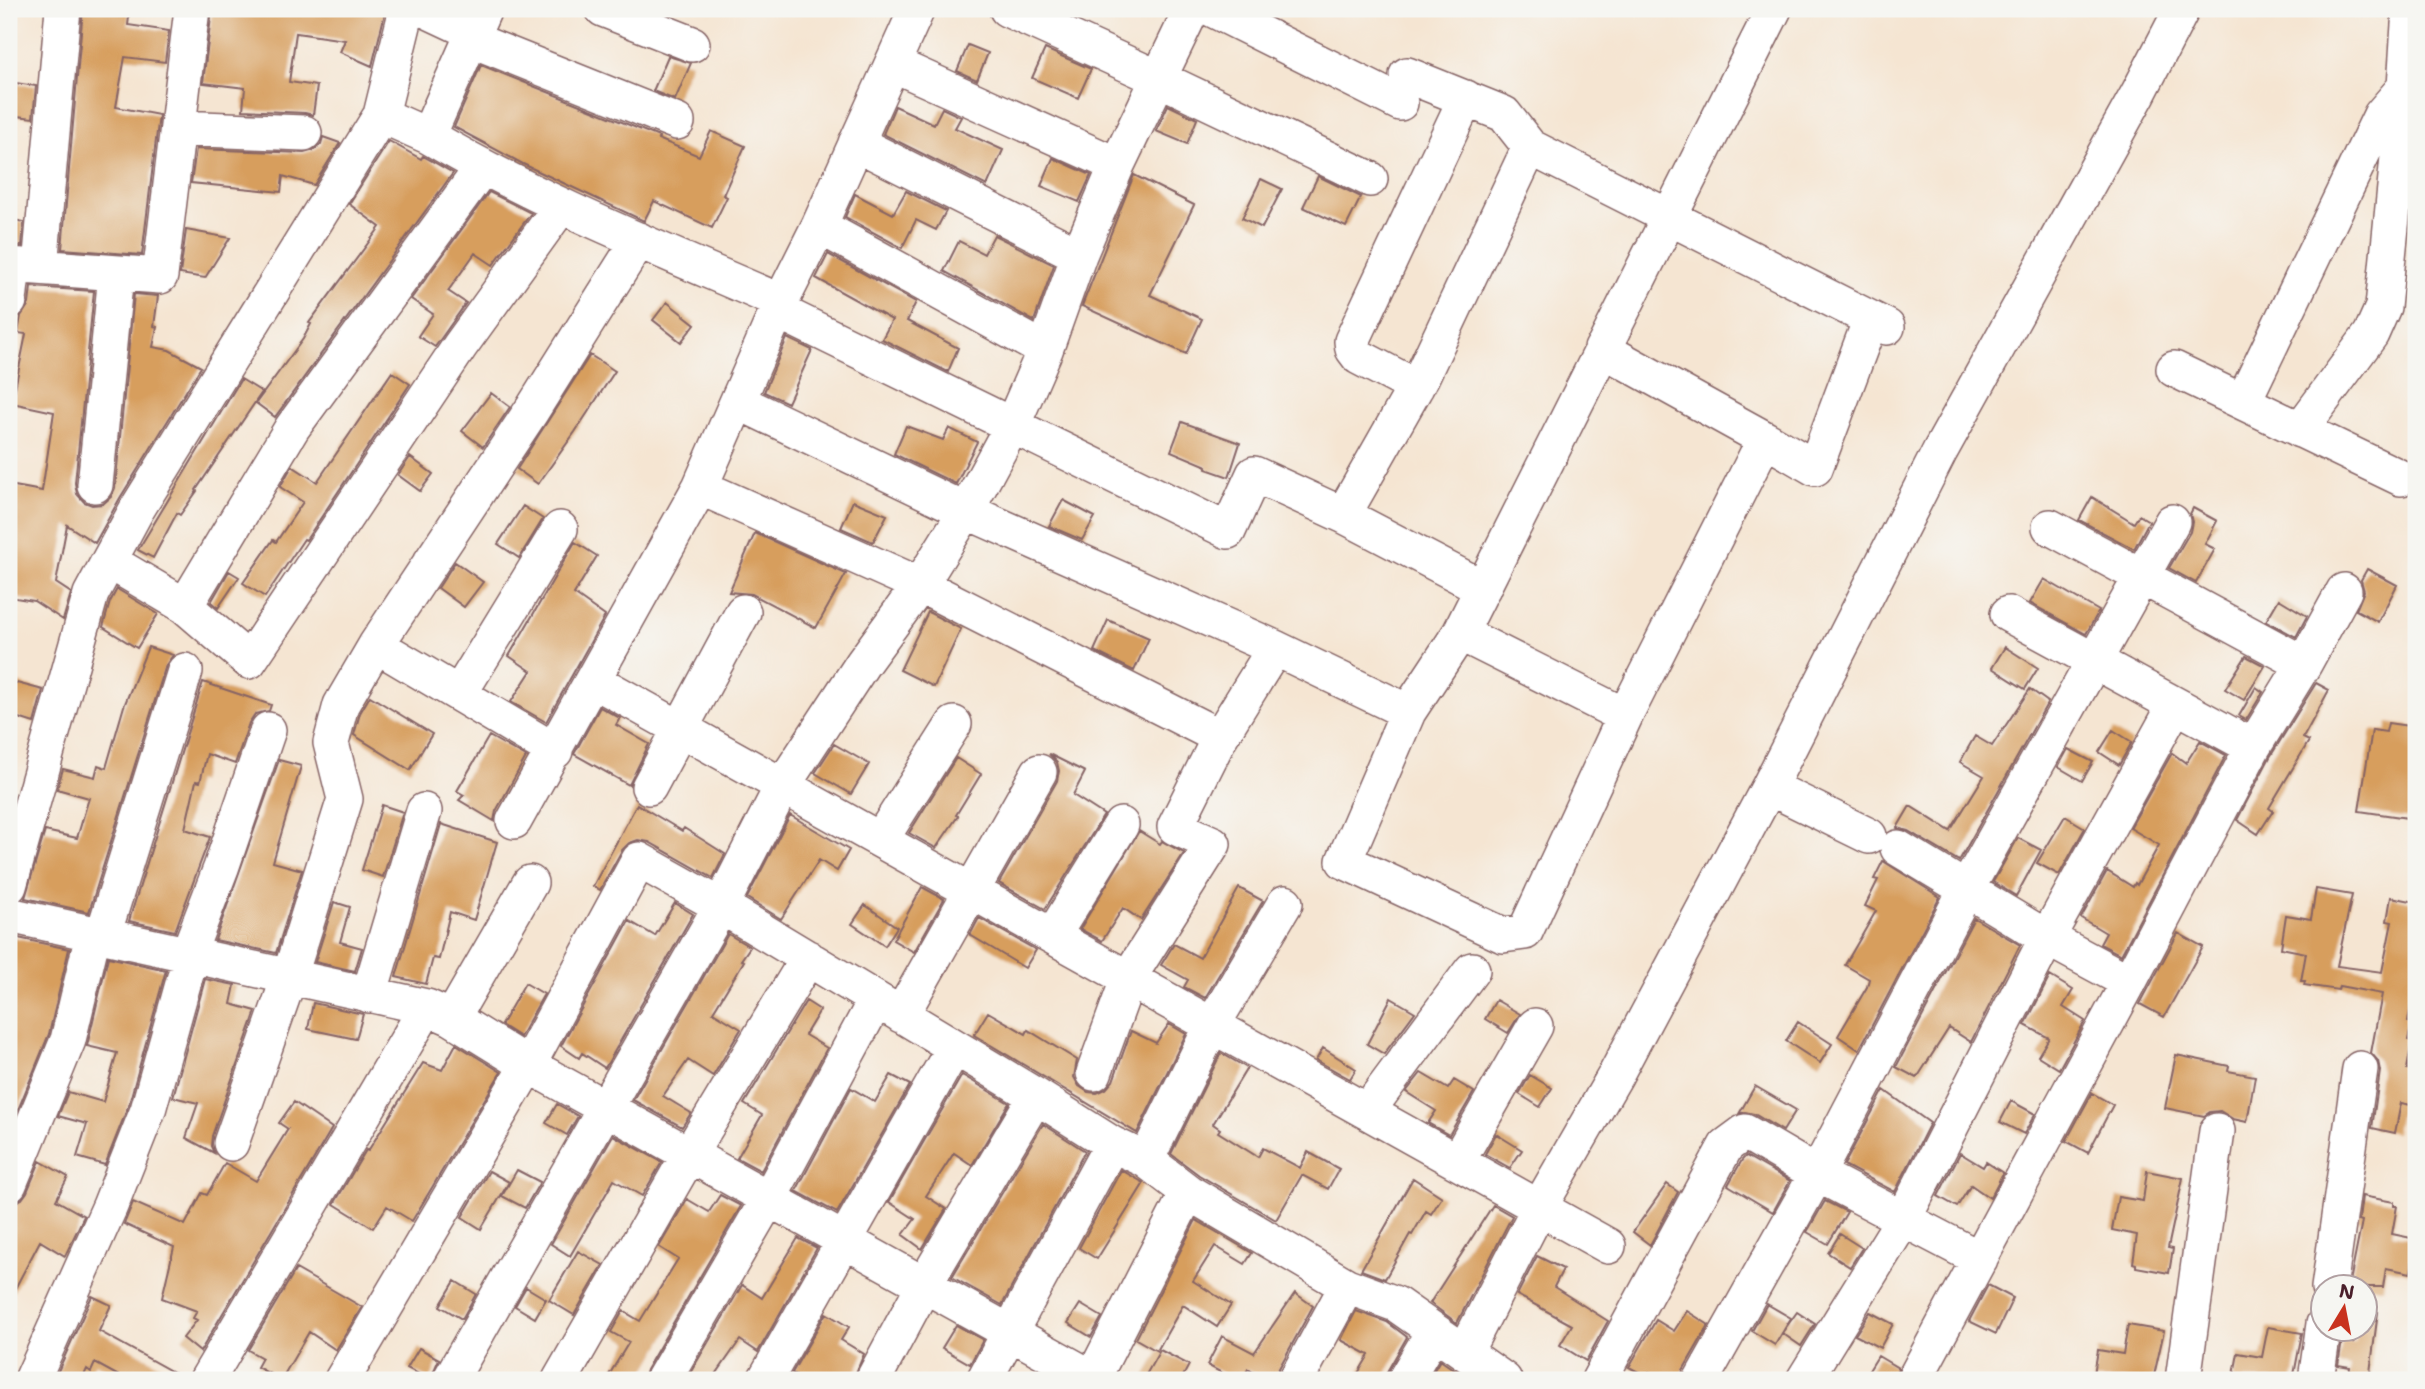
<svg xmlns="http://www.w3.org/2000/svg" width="2425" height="1389" font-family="'Shantell Sans',sans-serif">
<rect width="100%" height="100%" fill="#f6f6f2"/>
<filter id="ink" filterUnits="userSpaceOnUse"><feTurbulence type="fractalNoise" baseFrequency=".0143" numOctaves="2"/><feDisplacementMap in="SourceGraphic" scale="14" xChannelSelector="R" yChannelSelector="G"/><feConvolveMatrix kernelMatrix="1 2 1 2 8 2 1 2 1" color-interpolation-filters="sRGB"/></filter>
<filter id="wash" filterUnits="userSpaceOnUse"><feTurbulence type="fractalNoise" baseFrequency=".00686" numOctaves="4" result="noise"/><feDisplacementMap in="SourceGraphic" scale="28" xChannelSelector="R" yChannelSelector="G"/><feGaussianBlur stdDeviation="1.57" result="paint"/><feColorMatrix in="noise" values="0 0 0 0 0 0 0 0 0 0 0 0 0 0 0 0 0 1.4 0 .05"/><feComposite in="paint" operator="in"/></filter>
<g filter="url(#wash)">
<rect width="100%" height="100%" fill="#f5e5d2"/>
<g id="blocks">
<path fill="#d79e5d" d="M83,9H130L128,25L169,31L165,62L125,57L116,107L159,115L142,255L62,249Z
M212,9H386L372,66L340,52L345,40L296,33L289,82L317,86L313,115L305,113L243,110L245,88L203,83Z
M968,45L988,53L977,80L957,71Z
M1045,49L1091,69L1078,98L1032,78Z
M668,56L691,63L675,100L653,91Z
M481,65L659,137L658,139L699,156L711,131L745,146L723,195L727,197L712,228L654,201L644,221L523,164L454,127Z
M9,82L36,86L33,118L9,115Z
M1168,105L1197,119L1187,144L1156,131Z
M895,106L934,124L942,108L961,117L955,128L1003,150L987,186L883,134Z
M323,137L340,143L314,185L283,176L281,192L191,183L196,149L304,153L314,150L321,144Z
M389,141L421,159L423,156L453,173L275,417L256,403L303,339L311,324L309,323L380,227L349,204Z
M1053,158L1091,175L1079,202L1041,186Z
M1134,175L1194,205L1150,295L1202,319L1186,354L1082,306Z
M1318,176L1361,197L1346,227L1303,207Z
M1261,179L1282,189L1262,228L1242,218Z
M906,191L946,211L936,230L916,220L902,248L845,217L855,194L893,214Z
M489,192L531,213L493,265L475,253L448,291L466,303L435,347L418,336L433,314L411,299Z
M9,219L24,222L22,246L9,245Z
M186,230L230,238L205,278L180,274Z
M994,235L1054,265L1034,321L944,271L959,241L984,254Z
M828,254L916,302L907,321L958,348L948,372L882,339L892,320L816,278Z
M31,287L94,291L75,483L77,494L84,502L92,505L103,504L111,497L115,488L134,294L158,296L154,326L157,327L153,347L169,350L201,367L120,498L95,543L67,525L56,583L71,593L63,620L34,601L9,597V485L42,491L54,412L12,403L26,334L18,333L21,316L29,304Z
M667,302L695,324L681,342L653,320Z
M787,338L812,350L788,403L764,392Z
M590,355L615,371L575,432L538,484L517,469Z
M392,372L410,384L306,540L304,539L265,597L243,583L273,540L276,542L303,502L280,487L292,466L317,482Z
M241,379L262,392L196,490L197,491L180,515L177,513L153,558L138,550Z
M491,393L510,407L483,447L462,431Z
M1182,422L1240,443L1229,477L1206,469L1207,466L1171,451Z
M906,426L943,440L949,428L977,442L956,484L894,454Z
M410,457L433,474L420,491L398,475Z
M2092,497L2134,523L2139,515L2149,521L2134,549L2079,520Z
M1063,500L1095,517L1082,540L1049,526Z
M853,501L887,515L873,542L841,528Z
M523,506L543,519L519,558L498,544Z
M2193,508L2217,521L2205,544L2215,549L2196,583L2169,568L2190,532L2192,522L2190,514Z
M755,533L846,574L816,628L752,594L729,592Z
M575,542L597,556L574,594L605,616L546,722L511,702L531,671L509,656Z
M455,562L483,582L464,607L438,588Z
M2367,569L2397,585L2378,622L2356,610L2364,591L2361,580Z
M229,571L239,577L218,608L211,602Z
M2044,579L2099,611L2086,634L2030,603Z
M117,589L158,614L137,648L103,627L110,602Z
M2279,599L2307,616L2296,637L2266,621Z
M928,612L961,629L934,687L900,670Z
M1108,620L1149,638L1134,671L1094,651Z
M148,647L173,655L166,665L89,912L25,898L45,831L77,838L89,798L57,789L63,769L95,777L98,765L106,768L124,706Z
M2005,647L2038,668L2025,689L1992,668Z
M2246,656L2265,666L2244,700L2225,689Z
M9,681L43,690L34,723L9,715Z
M203,682L271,705L269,711L255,714L249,723L235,764L207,754L200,782L196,781L185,829L210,837L175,931L129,921Z
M2316,683L2329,690L2303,738L2309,741L2269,808L2273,811L2258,834L2237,820L2270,757Z
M2256,687L2263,692L2246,720L2239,716Z
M2030,689L2048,702L1959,861L1908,831L1897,828L1910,806L1950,831L1984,776L1960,762L1975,736L1992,746Z
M370,696L432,734L410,770L354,735L360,713Z
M600,707L620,718L616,725L649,744L629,785L574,754Z
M2388,723L2416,727V765L2408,818L2359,811L2372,730L2386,732Z
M2113,730L2132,742L2119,765L2099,752Z
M489,736L526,757L496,811L494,821L459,800L464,795L457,791Z
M2200,741L2226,755L2121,955L2100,944L2106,933L2081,918L2107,871L2133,887L2135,883L2137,885L2159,845L2130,828L2172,753L2186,763Z
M834,744L869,764L851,794L815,773Z
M2068,749L2093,762L2082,781L2058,767Z
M1049,754L1085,772L1073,795L1104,815L1045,909L999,883L1057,781L1059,771L1057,762Z
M956,758L981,774L956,815L958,816L936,848L909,833Z
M279,760L301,766L273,862L302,870L276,953L215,940Z
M637,804L682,831L684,828L725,854L713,878L649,842L638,840L629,843L622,850L600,890L593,886Z
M382,805L403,812L383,877L362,870Z
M790,815L849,850L837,871L819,860L781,919L747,898Z
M2065,816L2085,828L2059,875L2037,863Z
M441,824L497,842L474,920L450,912L439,959L433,958L426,984L396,977Z
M1139,831L1160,844L1162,841L1184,853L1141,920L1123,908L1102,941L1080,929Z
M2018,838L2041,850L2016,896L1993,882Z
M1883,861L1940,897L1859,1050L1838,1036L1867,987L1869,979L1845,965L1876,911L1865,906L1878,880L1874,879Z
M922,887L944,899L914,952L893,940Z
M1239,888L1263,901L1205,998L1184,987L1188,980L1161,965L1174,944L1200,958Z
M2316,889L2352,895L2337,966L2382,972L2392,922L2387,921L2391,897L2416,902V978L2408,1022L2412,1023L2408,1040L2412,1041L2407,1069L2416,1071V1106L2401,1103L2395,1133L2372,1128L2380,1071L2378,1061L2371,1053L2382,994L2339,986L2338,990L2304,985L2305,981H2301L2306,953L2281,948L2286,915L2311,919Z
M334,902L350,907L340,942L362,948L355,971L315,962Z
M675,903L693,914L605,1068L582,1053L579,1058L561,1046L629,921L655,936Z
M865,905L897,927L885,946L852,924Z
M979,918L1036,950L1025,968L970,935Z
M1974,918L2020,945L1971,1042L1949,1028L1917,1078L1896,1067Z
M2178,933L2203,947L2164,1017L2140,1004Z
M728,934L750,947L741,960L744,961L713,1012L741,1029L713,1076L688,1060L663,1096L691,1113L682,1127L633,1100Z
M9,936L69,949L49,1034L9,1132Z
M108,957L166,970L129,1104L105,1165L77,1157L87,1124L58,1116L68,1092L103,1102L117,1053L87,1046Z
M2050,976L2073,990L2063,1007L2085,1021L2059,1069L2038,1056L2049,1038L2025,1025Z
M205,979L235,985L231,1004L256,1011L212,1136L211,1146L214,1153L186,1138L198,1103L173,1097Z
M525,983L544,994L520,1037L501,1025Z
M1391,998L1415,1012L1384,1054L1367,1044Z
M1496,1000L1520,1014L1508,1033L1485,1019Z
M806,1001L820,1010L805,1035L827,1048L761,1171L737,1158L762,1115L744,1104Z
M313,1003L363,1014L356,1039L308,1029Z
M988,1012L1026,1034L1028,1030L1077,1060L1074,1077L1079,1086L1088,1092L1097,1093L1106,1089L1113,1081L1131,1031L1156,1043L1169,1024L1186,1034L1137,1133L974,1035Z
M1798,1022L1832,1044L1820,1063L1786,1041Z
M456,1044L501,1072L412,1221L387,1206L373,1228L334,1204L366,1150L368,1151L423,1063L442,1070Z
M1323,1048L1356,1069L1350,1079L1316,1060Z
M1221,1053L1247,1068L1213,1124L1220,1129L1218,1132L1258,1157L1263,1148L1300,1168L1308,1152L1339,1169L1328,1189L1302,1175L1276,1220L1199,1175L1171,1154Z
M2176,1055L2229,1066L2228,1071L2255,1076L2247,1122L2233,1119L2220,1111L2210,1112L2204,1116L2165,1108Z
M1421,1073L1448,1089L1454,1080L1474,1092L1449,1135L1428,1123L1436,1111L1406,1092Z
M891,1075L910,1085L837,1213L796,1191L851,1088L875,1102Z
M962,1075L1009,1103L972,1165L954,1153L926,1196L946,1209L922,1249L903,1235L915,1219L889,1202Z
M1530,1075L1552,1088L1540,1107L1519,1094Z
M1755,1086L1796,1110L1783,1131L1754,1114L1745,1112L1739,1114Z
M1884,1090L1930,1123L1895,1192L1844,1165Z
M2092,1093L2113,1105L2088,1153L2066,1141Z
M2011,1101L2035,1114L2024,1134L2000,1122Z
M294,1102L332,1128L200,1352L183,1338L197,1320L193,1318L197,1311L162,1298L174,1247L124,1224L133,1202L185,1225L202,1193L207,1195L225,1163L256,1181L288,1129L279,1123Z
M557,1104L578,1116L567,1135L546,1123Z
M1043,1124L1085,1151L1002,1305L952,1277Z
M1496,1134L1522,1150L1510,1168L1485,1154Z
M613,1135L662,1162L642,1196L614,1180L570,1256L551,1244Z
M1960,1153L1983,1167L1986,1162L2003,1173L1990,1198L1971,1185L1957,1207L1938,1196Z
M1746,1156L1790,1181L1773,1212L1728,1185L1742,1160Z
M40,1161L68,1177L56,1200L84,1216L65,1256L40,1241L9,1300V1212L13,1203L22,1199L27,1192Z
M517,1170L540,1182L525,1208L502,1196Z
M1121,1170L1144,1183L1097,1259L1079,1248Z
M489,1171L509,1182L481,1229L462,1217Z
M2147,1171L2183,1178L2168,1248L2173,1249L2169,1273L2136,1267V1264L2133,1263L2137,1235L2112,1230L2118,1197L2143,1201Z
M1413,1178L1442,1197L1431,1214L1426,1211L1412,1235L1410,1234L1385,1279L1361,1270Z
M1667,1184L1678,1192L1650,1245L1633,1232Z
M720,1195L741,1206L646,1370L643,1380H606L629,1342L611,1332L623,1311L640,1321L678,1259L659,1247L687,1199L709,1212Z
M2362,1196L2394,1202V1206H2397L2392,1234L2416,1239L2411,1273L2386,1268L2383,1287H2349L2362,1221L2359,1220Z
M1825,1201L1847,1212L1828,1244L1807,1232Z
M1493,1205L1512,1216L1457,1323L1430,1303Z
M1196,1220L1252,1253L1245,1264L1215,1246L1193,1281L1231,1305L1217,1327L1183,1305L1157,1351L1136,1339Z
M1840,1234L1862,1248L1850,1267L1828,1253Z
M798,1238L817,1248L758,1352L740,1340L712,1380H686L742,1285L762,1298Z
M578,1251L603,1265L574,1315L549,1300Z
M1537,1256L1563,1269L1554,1287L1608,1321L1586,1361L1560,1345L1572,1325L1517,1295Z
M296,1269L362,1307L336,1350L309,1332L281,1380L257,1367L262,1358L248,1350Z
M455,1281L476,1294L462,1319L440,1306Z
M1988,1285L2013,1298L1996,1334L1969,1321Z
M526,1287L546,1299L535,1318L515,1306Z
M1295,1293L1313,1306L1278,1370L1276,1380H1265L1248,1369L1242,1380H1235L1207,1365L1222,1336L1254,1353Z
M92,1296L111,1305L99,1331L187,1380H126L95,1363L91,1372L87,1369L82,1380H54Z
M1080,1304L1102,1317L1091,1337L1068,1323Z
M1767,1304L1791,1318L1775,1345L1752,1331Z
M2365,1310L2378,1312L2369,1380H2348L2350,1367L2338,1365L2342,1341L2354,1343L2357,1329H2365Z
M1356,1311L1387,1322L1407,1337L1388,1370L1385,1380H1354L1369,1355L1341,1340Z
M1687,1311L1709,1325L1683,1370L1681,1380H1664L1649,1372L1646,1376L1629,1367L1656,1320L1674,1331Z
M1797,1312L1815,1324L1801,1346L1782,1333Z
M1870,1312L1893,1324L1880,1348L1855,1335Z
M826,1313L849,1327L841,1340L864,1354L853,1380H804L792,1373Z
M956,1325L983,1340L970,1364L942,1348Z
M2128,1325L2164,1331L2153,1380H2093L2098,1350L2123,1354Z
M2268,1327L2302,1333L2293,1380H2233L2238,1353L2262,1357Z
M419,1348L439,1359L430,1380L407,1368Z
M1160,1350L1189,1365L1181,1380H1143Z
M1878,1356L1898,1368L1894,1380H1863Z
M1440,1360L1459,1373L1454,1380H1428Z"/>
</g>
</g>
<g filter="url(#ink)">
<use href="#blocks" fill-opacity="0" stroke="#866465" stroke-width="2"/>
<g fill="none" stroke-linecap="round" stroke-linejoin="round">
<defs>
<path id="minor" d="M424,9L473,32
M603,9L692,44
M1007,9L1158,78L1370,179
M1212,9L1400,103
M1774,9L1460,633L1408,712L1344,861L1503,935L1525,932L1625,716L1765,439L1815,468L1871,319
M470,39L677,122
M893,64L1117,165
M1407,75L1504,114L1530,147L1887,327
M381,115L407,9
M178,128L304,133
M428,136C540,202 662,250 781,302
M856,143L1079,255
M819,226L1045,350
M9,265L160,276L192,9
M40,267L63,9
M9,301L13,265
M778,311L1228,531L1254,474L1343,515L1483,588
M1602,349L1765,439
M2174,369L2401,478
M1416,387L1359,357L1353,349L1352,341L1466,98
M739,402L966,511L1275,648L1408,712
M2243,402L2381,115L2405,87
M2300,430L2371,334L2383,307L2405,87L2410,9
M95,485L116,274
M700,487L920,585L1220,737
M1343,515L1422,376L1530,147
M2050,527L2304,664L2344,591
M109,561L185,606L292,428L482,168
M185,606L249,661L460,346L561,206
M2008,614L2253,747
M1460,633L1625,716
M376,645L555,751
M593,680L1608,1246
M459,694L560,529
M649,787L743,612
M1769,787L1869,836
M514,821L700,487L781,302L819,226L917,9
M881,839L954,724
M1898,848L2047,938L2129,982
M9,886L91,594L137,509L381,115L428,136L484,9
M9,915L427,1007L452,1018L528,1065L1096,1380
M103,935L185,671
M1053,935L1121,825
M188,954L221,868L268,730
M369,995L424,811
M901,1015L1039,772
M452,1018L530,883
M1094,1073L1129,977L1213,844L1175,827L1220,737L1275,648
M1368,1110L1472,970
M231,1143L289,978L345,799L331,743L341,705L376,645L532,410L639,240
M1146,1160L1213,1024L1285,903
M1458,1160L1535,1026
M9,1184L68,1040L93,935
M2329,1288L2360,1069
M1465,1352L1540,1206L1615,1076L1769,787L1940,451L2138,94L2182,9
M32,1380L110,1206L148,1110L191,955
M207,1380L427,1007
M342,1380L528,1065L639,860L721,906L1036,1096L1112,1144L1146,1160L1188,1192L1347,1286L1396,1304L1504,1380
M450,1380L721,906L783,785L863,663L920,585L966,511L1012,426L1045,350L1079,255L1117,165L1192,9
M560,1380L689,1155L808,958
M663,1380L769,1198L876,1000
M765,1380L954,1048
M873,1380L924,1285L1036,1096
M984,1380L1112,1144
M1092,1380L1188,1192
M1296,1380L1347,1286
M1405,1380L1434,1331
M1599,1380L1726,1146L1745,1132L1817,1174L1980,1259
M1701,1380L1817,1174L1966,890L2172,522
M1804,1380L1904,1218L2047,938L2175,706
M1914,1380L2129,982L2253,747L2304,664
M2183,1380L2217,1131
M2316,1380L2324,1324"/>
</defs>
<use href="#minor" stroke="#866465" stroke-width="38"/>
<use href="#minor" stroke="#fff" stroke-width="35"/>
</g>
</g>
<rect width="2425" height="1389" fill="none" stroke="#f6f6f2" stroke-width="35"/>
<g transform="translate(2344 1308) rotate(10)"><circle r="33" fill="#f6f6f2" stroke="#b1a0a2" stroke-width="2"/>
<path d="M0-5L12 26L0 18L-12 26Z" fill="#c8321e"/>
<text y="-10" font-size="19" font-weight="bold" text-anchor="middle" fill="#4a1f2b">N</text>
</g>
</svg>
